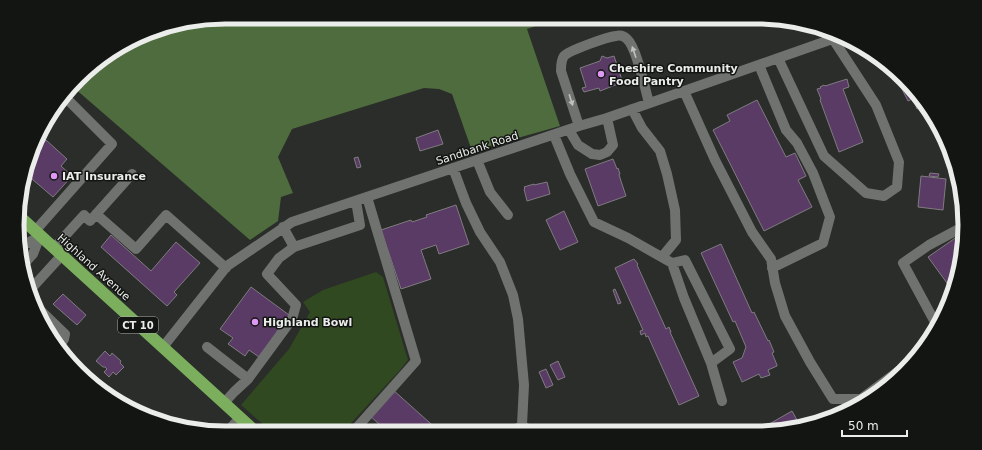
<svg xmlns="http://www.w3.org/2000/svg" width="982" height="450" font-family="'DejaVu Sans',sans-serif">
<rect width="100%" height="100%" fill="#2a2d29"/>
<path fill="#304920" d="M376,272L383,277L408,360L400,370L342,433H273L241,405L289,349L310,312L303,302L323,290Z"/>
<path fill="#4f6c3e" d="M423,17H562L527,29L560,126L472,151L452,94L439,89L424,88L292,129L278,157L293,193L281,197L278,221L250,240L73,87L88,68L158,28L191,23L418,18Z"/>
<path fill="#5a3b65" stroke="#7f7b80" d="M602,56L607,58L614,56L622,80L617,81L618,84L600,91L599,88L584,92L582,88L586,87L580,68L600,61Z
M883,64L904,78L928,113L925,115L921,107L917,109L915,104L919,102L916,97L908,101L894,73L889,76Z
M847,79L849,87L843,89L863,142L839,152L820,100L821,99L817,89L821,88L820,87L824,85L825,86Z
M757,100L786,157L795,153L806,176L798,180L812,207L764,231L713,130L730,121L727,115Z
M438,130L443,144L420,151L416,138Z
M46,140L67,159L61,166L72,176L53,197L25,173L36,144L40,147Z
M358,157L361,167L357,168L354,158Z
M613,159L617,169L618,168L620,174H619L620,178L626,196L598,206L585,169Z
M930,173L939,174L938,177L929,176Z
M921,176L946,179L943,210L918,207Z
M547,182L550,194L527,201L524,189L525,188L524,187L534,184V185Z
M456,205L469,244L439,254L436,245L421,250L431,279L401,289L381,230L411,220L412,222L427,217L426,215Z
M564,211L578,242L560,250L546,220Z
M961,234L963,236L952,290L928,257Z
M111,235L151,271L176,242L200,263L174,292L177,295L167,306L101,247Z
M721,244L752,313L754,312L768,341L769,340L774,352L772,353L777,365V366L768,370L770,375L761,378L759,374L742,382L733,362L742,358L746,347L735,321L733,322L701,253Z
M634,259L638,264L637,265L666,329L669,327L671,332H670L699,396L679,405L648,336L646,337L645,333L641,335L640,331L643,330L615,268Z
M251,287L289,315L259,357L249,350L245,356L228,344L233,338L220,329Z
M615,289L621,303L618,304L613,290Z
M63,294L86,315L77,325L53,304Z
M105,351L110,356L112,353L121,361L120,363L124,367L116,375L113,372L109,377L104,372L107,369L105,367H103L96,361Z
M558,361L565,377L558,380L550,365Z
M546,369L553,385L546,388L539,372Z
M392,389L440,432L371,433L379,424L369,415Z
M792,411L797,420L778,431H757Z"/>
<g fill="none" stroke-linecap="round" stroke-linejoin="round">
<path stroke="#6f726e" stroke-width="10" d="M778,58L824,156L866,193L884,196L897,187L899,162L876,105L833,39
M759,65L786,130L797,143L813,173L830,217L823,243L772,268
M684,91L715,160L752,232L771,259L775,283L785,316L810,362L833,399H861L916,358
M632,109L642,128L660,151L667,174L675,210L676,240L662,257
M579,126L561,71C561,66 561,60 564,56C570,50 607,37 616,36C620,35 624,36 627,39C637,48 645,89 649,103
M569,130L578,145L592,154L600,155L607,152L613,145L607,118
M554,135L570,174L594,222L628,238L672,263L684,298L711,363L722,401
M477,160L490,192L508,215
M453,168L466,203L480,232L500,262L513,295L518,319L524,385L522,425
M96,214L136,249L166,215L226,268
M283,227L294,247
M35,231L112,144L65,97
M54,248L84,215L90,221L132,174
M19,250L24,245L40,236
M672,263L685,260L730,349L711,363
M23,265L33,254L40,236
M31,289L62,255
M38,308L65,334L64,339L59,346
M937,326L903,263L929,245L959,229L964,228
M163,347L227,266L292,222L579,126L607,118L841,36
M207,347L248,379
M224,403L234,392L248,379L292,319L296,305L267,274L279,258L294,247L360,225L356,201
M513,432L522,425L531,432
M226,433L240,418
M352,433L416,361L367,197"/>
<path stroke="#7caf5d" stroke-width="12" d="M20,217L257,433"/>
</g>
<defs><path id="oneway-solid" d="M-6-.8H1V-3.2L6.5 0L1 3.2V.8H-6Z"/></defs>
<g fill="#c0c2bf">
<use href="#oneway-solid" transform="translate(634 52) rotate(-109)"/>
<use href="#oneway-solid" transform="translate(571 100) rotate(72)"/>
</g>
<g fill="#dd99f4" stroke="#131513" stroke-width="1.5">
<circle cx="601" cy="74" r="4"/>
<circle cx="54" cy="176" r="4"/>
<circle cx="255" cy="322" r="4"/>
</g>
<g text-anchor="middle" stroke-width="3" stroke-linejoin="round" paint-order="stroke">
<rect fill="#131513" stroke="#aaacaa" stroke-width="1" x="118" y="317" width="40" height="16" rx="3"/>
<g font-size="10" font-weight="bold" fill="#ebedea">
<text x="138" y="329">CT 10</text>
</g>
<g font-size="11" font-weight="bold" fill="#ebedea" stroke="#131513" text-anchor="start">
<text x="609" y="72">Cheshire Community<tspan x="609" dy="13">Food Pantry</tspan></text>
<text x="62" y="180">IAT Insurance</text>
<text x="263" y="326">Highland Bowl</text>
</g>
<g font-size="11" fill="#ebedea" stroke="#131513">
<text transform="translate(477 148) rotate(-18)" y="4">Sandbank Road</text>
<text transform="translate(94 267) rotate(42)" y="4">Highland Avenue</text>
</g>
</g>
<path d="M0 0H982V450H0ZM225 24H757A201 201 0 0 1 958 225V225A201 201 0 0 1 757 426H225A201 201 0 0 1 24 225V225A201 201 0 0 1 225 24Z" fill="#131513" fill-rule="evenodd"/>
<path fill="none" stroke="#ebedea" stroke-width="5" d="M225 24H757A201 201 0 0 1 958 225V225A201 201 0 0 1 757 426H225A201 201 0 0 1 24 225V225A201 201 0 0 1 225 24Z"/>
<path d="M842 430v6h65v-6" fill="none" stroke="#ebedea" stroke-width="2"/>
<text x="848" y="430" font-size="12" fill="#ebedea" stroke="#131513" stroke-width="3" paint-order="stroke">50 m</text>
</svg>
